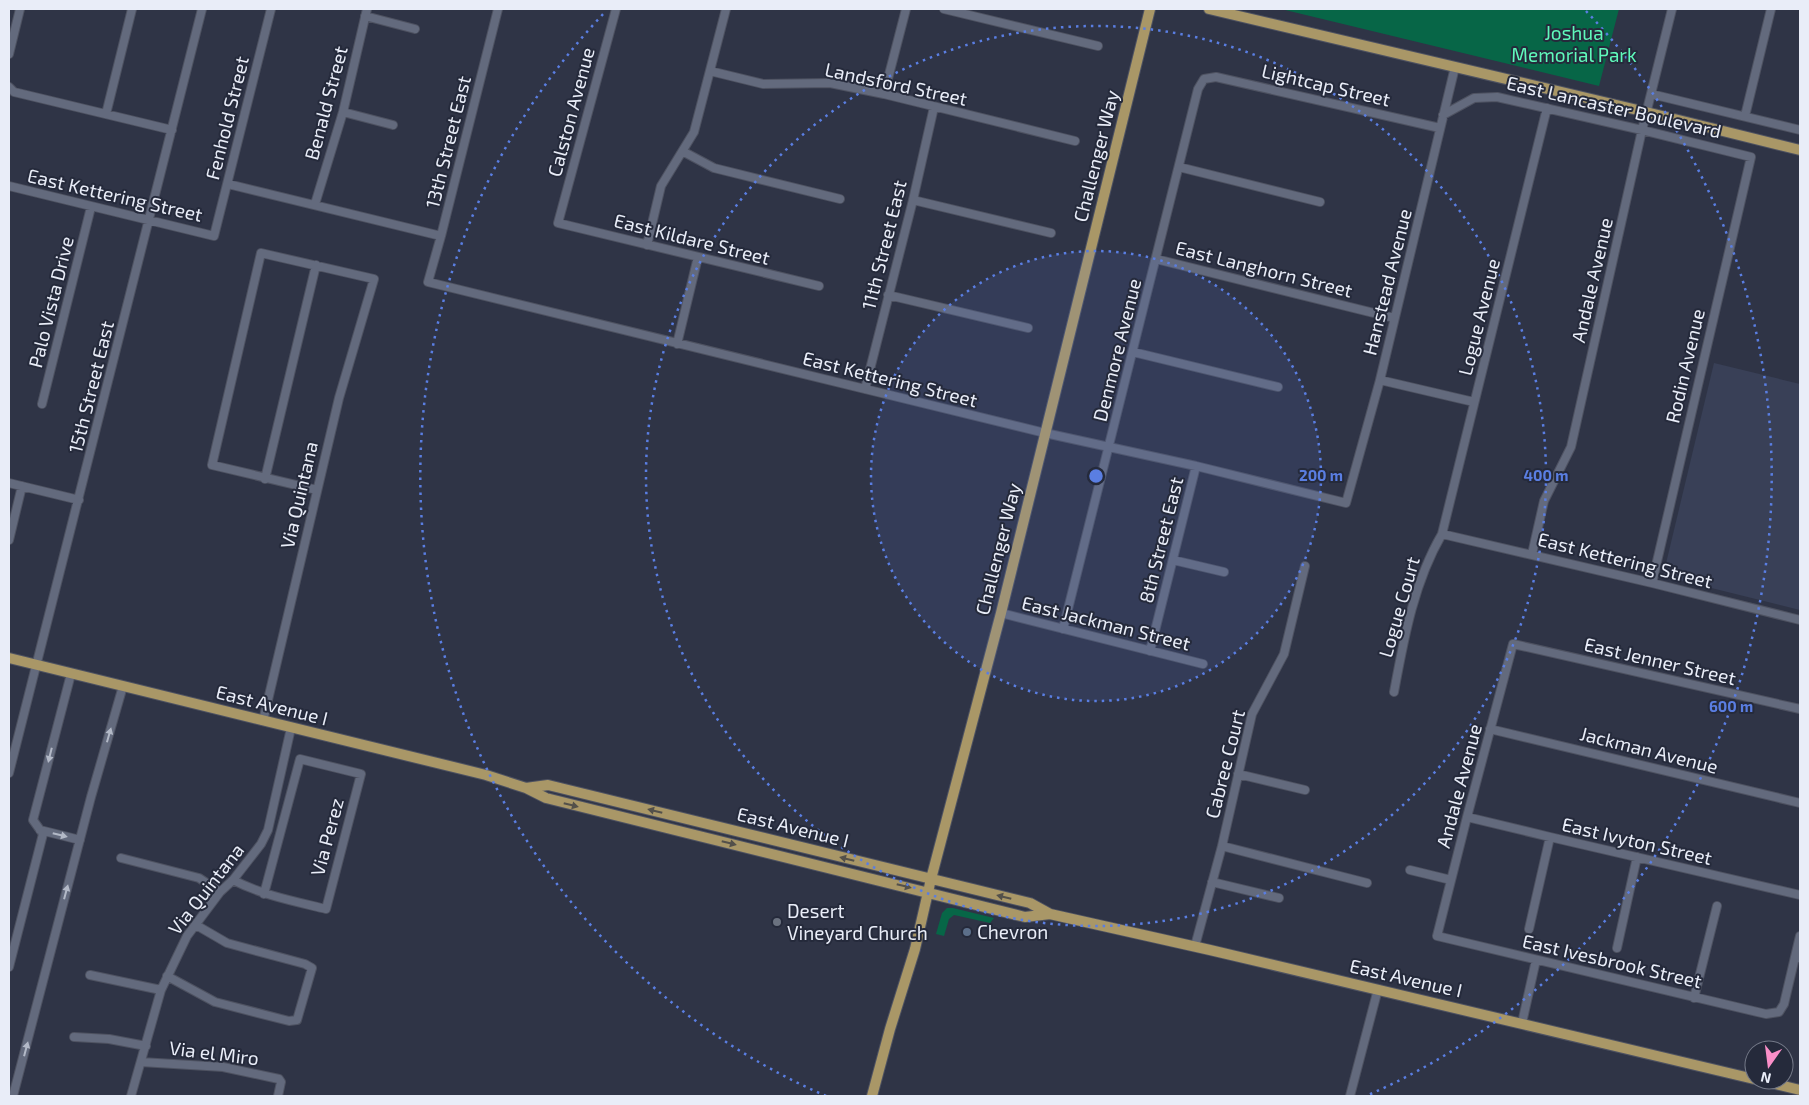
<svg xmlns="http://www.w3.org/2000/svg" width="1809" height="1105" font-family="'Exo 2',sans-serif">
<rect width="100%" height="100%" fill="#2f3446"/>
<path fill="#394057" d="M1714,363L1800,384V610L1663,576Z"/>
<path fill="#076647" d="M1281,9H1619L1599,86Z
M947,908H953L994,918L990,923L954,915L949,919L944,936L936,934L942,913Z"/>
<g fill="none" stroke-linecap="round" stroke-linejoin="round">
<defs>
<path id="minor" d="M498,9L441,236L428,282L865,389L1045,433L1196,466L1346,503L1380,380L1455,67
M616,9L558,223L819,286
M944,9L1098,46
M365,16L415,29
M9,54L20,9
M710,71L763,84L830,83L884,94L1075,141
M9,87L14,92L172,130
M884,94L906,9
M1651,94L1800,130
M343,112L393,125
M106,114L132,9
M1443,115L1474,98L1497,97L1642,130L1751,157L1652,583
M1745,116L1771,9
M684,152L714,168L840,199
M1179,167L1320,202
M228,184L441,236
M9,186L214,236L271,9
M913,200L1051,233
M315,204L343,112L367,9
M647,245L661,186L694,132L726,9
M1156,259L1394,318
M888,295L1028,328
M677,344L698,257
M1133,352L1278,387
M1380,380L1474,402
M865,389L913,200L934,107
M42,404L91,207
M265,479L316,265
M9,483L79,500
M1442,534L1652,583L1800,620
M9,540L22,486
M1532,554L1544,501L1571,447L1642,130L1672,9
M1173,560L1224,572
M1001,613L1203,664
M1063,629L1198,89L1204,79L1216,77L1440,128
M1150,651L1196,466
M1394,692C1404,638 1414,582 1442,534L1547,108
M263,721L339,398L374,279L261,253L212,465L317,490
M1490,729L1800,803
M9,773L202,9
M1238,774L1305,790
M1467,817L1550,837L1800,895
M40,830L80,840
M1222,846L1367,883
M121,858L199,878L220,892
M1410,870L1451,880
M233,880C262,895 293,901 326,909L361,774L300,759L264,894
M1212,882L1279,898
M1529,929L1550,837
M1800,936L1795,957L1800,958
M1195,946L1222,846L1252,714L1284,654L1305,566
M1617,948L1637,857
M1795,957L1784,1004L1779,1012L1766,1014L1437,936L1467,817L1513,644L1800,709
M9,967L43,834L33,820L71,674
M90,975L161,990
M167,976L215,1002L289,1021L297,1020L312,968L305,964L227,943L196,925
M1694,998L1717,906
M1522,1023L1536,960
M74,1037L109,1039L146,1046
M141,1062L223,1067L279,1079L281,1082L278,1096
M13,1096L91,797L123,686
M131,1096L161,990L187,936L220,892L233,880L261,844L268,830L291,728
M1350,1096L1378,989"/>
<path id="major" d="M1209,9L1646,112L1800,150
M9,658L486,775L526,788L546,798L1025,917L1050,914
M526,788L548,785L1030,903L1050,914L1210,950L1754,1079
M1759,1080L1800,1090
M872,1096L890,1029L915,949L931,879L1001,613L1150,9"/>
</defs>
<use href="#minor" stroke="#4e5261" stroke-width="10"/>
<use href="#major" stroke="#4e5261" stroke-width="12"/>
<use href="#minor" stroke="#636a7d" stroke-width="8"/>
<use href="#major" stroke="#a99767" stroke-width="10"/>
</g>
<defs><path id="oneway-solid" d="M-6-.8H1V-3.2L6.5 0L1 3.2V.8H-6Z" transform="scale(1.25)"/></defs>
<g fill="#b3b9c7">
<use href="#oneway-solid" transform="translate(109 735) rotate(-74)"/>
<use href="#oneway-solid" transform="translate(50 755) rotate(104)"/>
<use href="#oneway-solid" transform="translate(60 835) rotate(14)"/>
<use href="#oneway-solid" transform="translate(66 892) rotate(-75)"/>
<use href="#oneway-solid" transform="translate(26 1049) rotate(-75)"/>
</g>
<g fill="#53504a">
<use href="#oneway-solid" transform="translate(571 805) rotate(14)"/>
<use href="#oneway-solid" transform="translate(655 811) rotate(-166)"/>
<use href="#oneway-solid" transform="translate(729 843) rotate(14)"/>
<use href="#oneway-solid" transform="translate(847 859) rotate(-166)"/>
<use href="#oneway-solid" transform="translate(904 886) rotate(14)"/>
<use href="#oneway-solid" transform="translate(1004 897) rotate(-166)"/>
</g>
<circle cx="1096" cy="476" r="225" fill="#5a7ee2" fill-opacity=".12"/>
<g fill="none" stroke="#5a7ee2" stroke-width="2.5" stroke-dasharray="2.5 5">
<circle cx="1096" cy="476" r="225"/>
<circle cx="1096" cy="476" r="450"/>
<path d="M826 1096A676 676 0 0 1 606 11M1586 11A676 676 0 0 1 1366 1096"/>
</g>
<circle fill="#6b7280" stroke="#252a3b" stroke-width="2" cx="777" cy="922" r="5"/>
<circle fill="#5c6f8a" stroke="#252a3b" stroke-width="2" cx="967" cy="932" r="5"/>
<g text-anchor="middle" stroke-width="4" stroke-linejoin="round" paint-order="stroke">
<g font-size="19" fill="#5ff9bb" stroke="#252a3b">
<text x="1574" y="40">Joshua<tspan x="1574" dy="22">Memorial Park</tspan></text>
</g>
<g font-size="19" fill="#e9edf8" stroke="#252a3b">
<text transform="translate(896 84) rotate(12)" y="7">Landsford Street</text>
<text transform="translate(1326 85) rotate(13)" y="7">Lightcap Street</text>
<text transform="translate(326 103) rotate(-75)" y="7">Benald Street</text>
<text transform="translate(1614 107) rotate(13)" y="7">East Lancaster Boulevard</text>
<text transform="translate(571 112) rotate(-75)" y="7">Calston Avenue</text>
<text transform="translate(227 118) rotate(-76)" y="7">Fenhold Street</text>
<text transform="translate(448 142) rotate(-76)" y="7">13th Street East</text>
<text transform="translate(1096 156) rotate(-76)" y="7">Challenger Way</text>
<text transform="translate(115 195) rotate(13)" y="7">East Kettering Street</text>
<text transform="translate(692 239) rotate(14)" y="7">East Kildare Street</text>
<text transform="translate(884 245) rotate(-76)" y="7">11th Street East</text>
<text transform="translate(1264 269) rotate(14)" y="7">East Langhorn Street</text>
<text transform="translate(1592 280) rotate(-77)" y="7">Andale Avenue</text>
<text transform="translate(1387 282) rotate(-76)" y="7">Hanstead Avenue</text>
<text transform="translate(51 302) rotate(-76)" y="7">Palo Vista Drive</text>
<text transform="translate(1479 317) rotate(-76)" y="7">Logue Avenue</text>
<text transform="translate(1117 350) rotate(-76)" y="7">Denmore Avenue</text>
<text transform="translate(1685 366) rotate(-77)" y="7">Rodin Avenue</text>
<text transform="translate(890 379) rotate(14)" y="7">East Kettering Street</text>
<text transform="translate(91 387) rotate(-76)" y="7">15th Street East</text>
<text transform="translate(299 495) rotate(-77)" y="7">Via Quintana</text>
<text transform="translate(1161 540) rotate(-76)" y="7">8th Street East</text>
<text transform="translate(998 549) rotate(-76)" y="7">Challenger Way</text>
<text transform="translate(1625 560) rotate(14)" y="7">East Kettering Street</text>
<text transform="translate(1399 607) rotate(-74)" y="7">Logue Court</text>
<text transform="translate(1106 623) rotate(14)" y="7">East Jackman Street</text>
<text transform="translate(1660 661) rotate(13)" y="7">East Jenner Street</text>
<text transform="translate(272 705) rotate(14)" y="7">East Avenue I</text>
<text transform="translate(1649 750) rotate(14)" y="7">Jackman Avenue</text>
<text transform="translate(1225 764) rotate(-76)" y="7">Cabree Court</text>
<text transform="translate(1459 786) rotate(-75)" y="7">Andale Avenue</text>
<text transform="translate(793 827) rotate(14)" y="7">East Avenue I</text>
<text transform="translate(327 837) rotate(-75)" y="7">Via Perez</text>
<text transform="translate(1637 841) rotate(13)" y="7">East Ivyton Street</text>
<text transform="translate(206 889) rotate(-52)" y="7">Via Quintana</text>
<text transform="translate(1612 961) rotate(13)" y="7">East Ivesbrook Street</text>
<text transform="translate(1406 978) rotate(13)" y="7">East Avenue I</text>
<text transform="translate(214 1053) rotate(7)" y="7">Via el Miro</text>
</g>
<g font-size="19" fill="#e9edf8" stroke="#252a3b" text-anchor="start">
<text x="787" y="918">Desert<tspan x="787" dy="22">Vineyard Church</tspan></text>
<text x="977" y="939">Chevron</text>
</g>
</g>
<circle cx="1096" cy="476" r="8" fill="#5a7ee2" stroke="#252a3b" stroke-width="2.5"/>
<g font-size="15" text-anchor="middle" font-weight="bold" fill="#5a7ee2" stroke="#252a3b" stroke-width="4" stroke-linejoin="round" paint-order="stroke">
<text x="1321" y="481">200 m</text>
<text x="1546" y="481">400 m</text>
<text x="1731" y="712">600 m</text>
</g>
<rect width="1809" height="1105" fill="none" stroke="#e9edf8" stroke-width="20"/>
<g transform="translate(1769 1065) rotate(194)"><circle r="24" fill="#252a3b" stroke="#737887"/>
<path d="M0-4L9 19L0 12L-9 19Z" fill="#fa8fc8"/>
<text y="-8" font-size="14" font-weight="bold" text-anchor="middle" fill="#e9edf8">N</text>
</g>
</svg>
